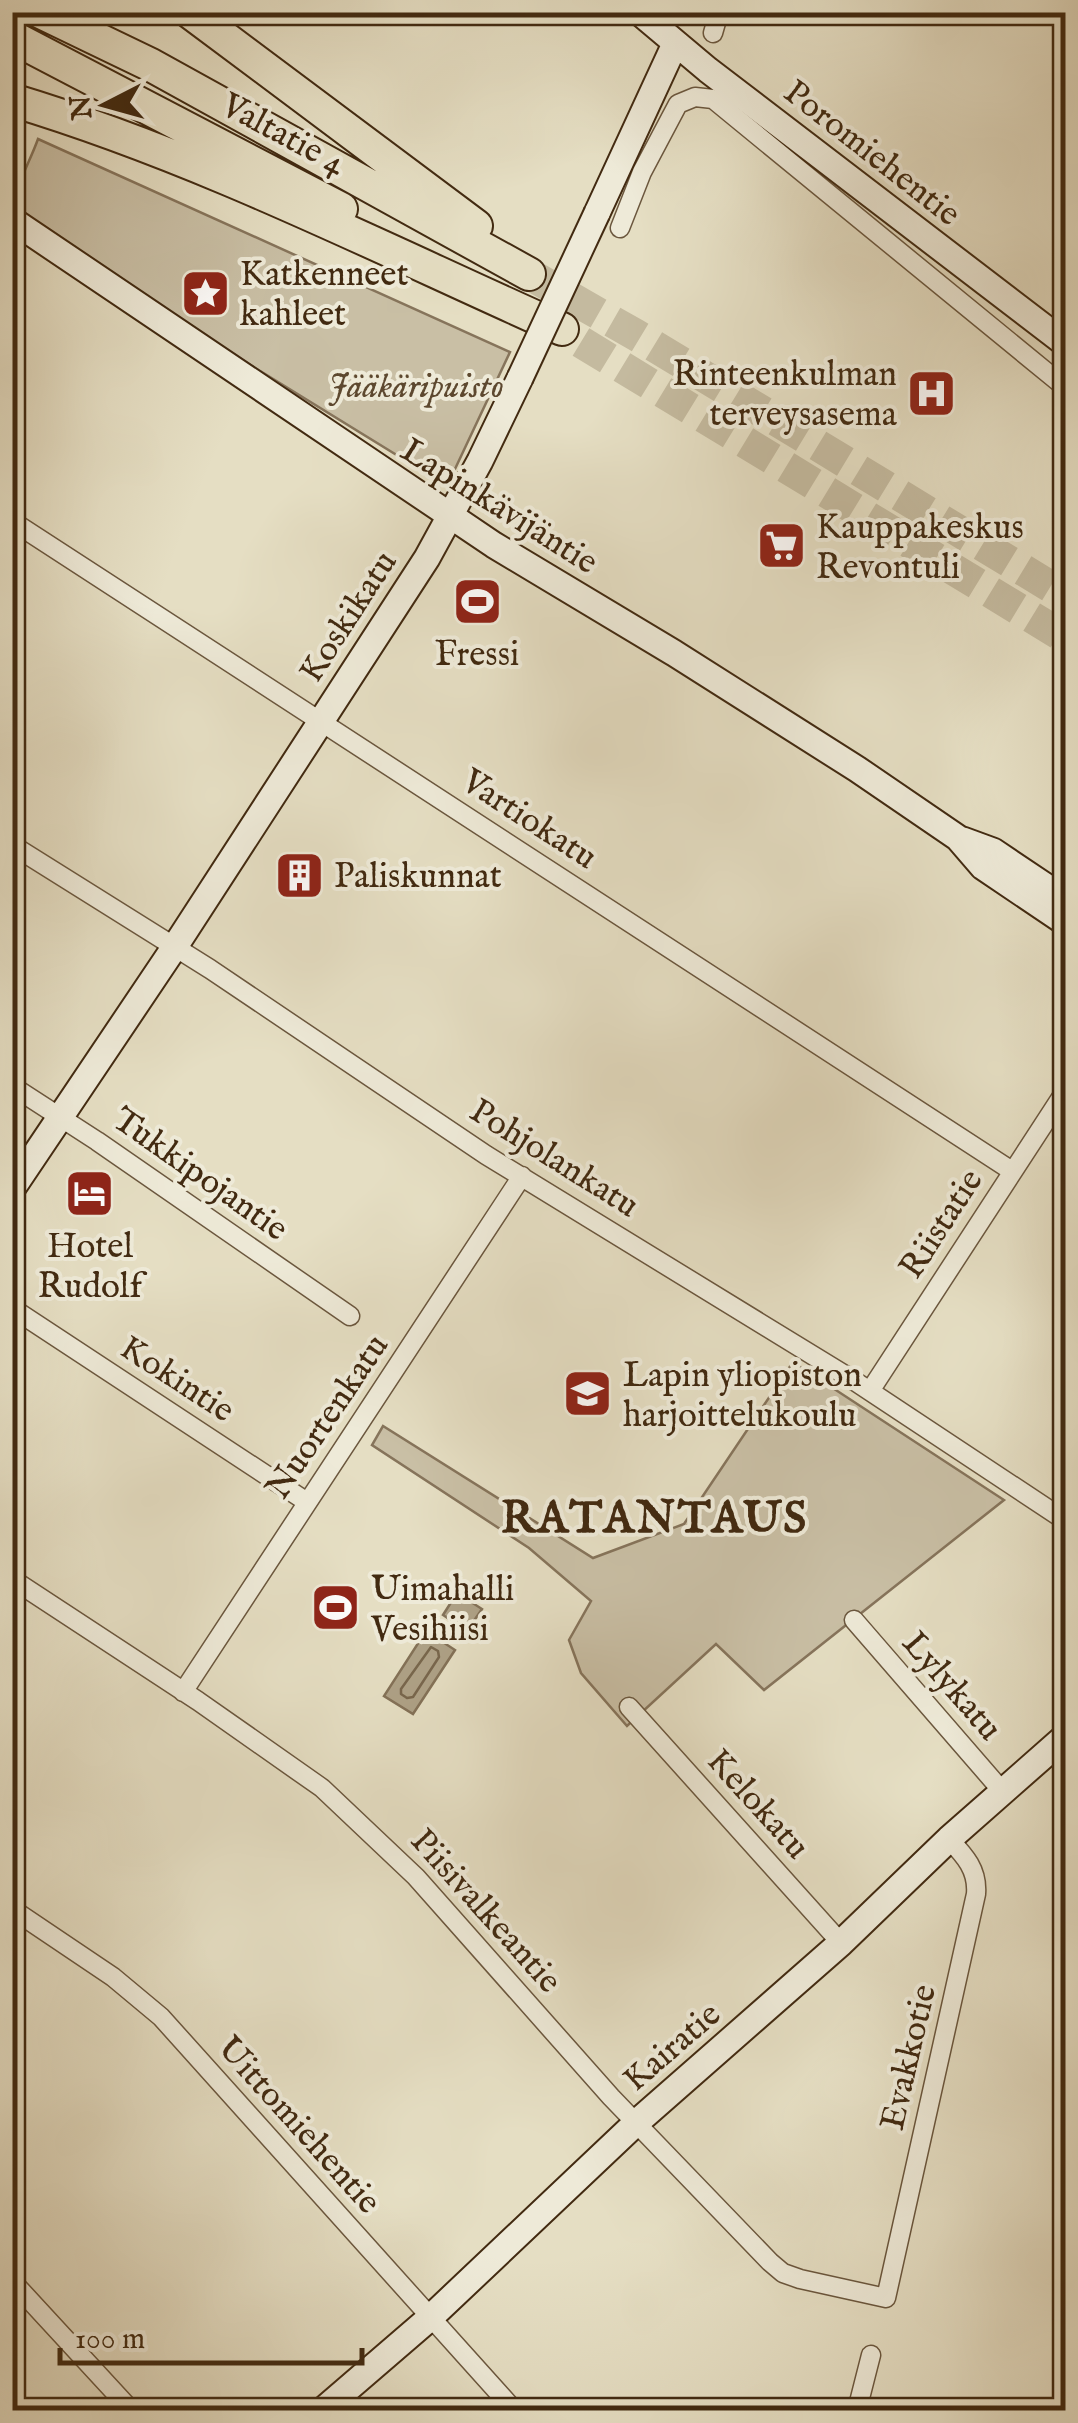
<svg xmlns="http://www.w3.org/2000/svg" width="1078" height="2423" font-family="'IM FELL English',serif">
<rect width="100%" height="100%" fill="#e5dec3"/>
<filter id="stains"><feTurbulence type="fractalNoise" baseFrequency=".002" numOctaves="4"/><feColorMatrix values="0 0 0 0 .2 0 0 0 0 .09 0 0 0 0 .02 0 0 0 .5 -.17"/></filter>
<radialGradient id="worn" r=".72"><stop offset=".6" stop-color="#630" stop-opacity="0"/><stop offset="1" stop-color="#630" stop-opacity=".3"/></radialGradient>
<path fill="#c9bfa5" stroke="#86745b" stroke-width="2.5" d="M38,139L510,352L447,486L13,219C12,190 28,167 38,139Z
M793,1362L1004,1500L764,1690L716,1644L627,1726L581,1673L569,1640L591,1601L529,1548L372,1445L383,1426L593,1558L684,1524Z"/>
<path fill="#aea186" stroke="#837157" stroke-width="2.5" d="M457,1593L482,1609L467,1631L443,1615Z
M426,1631L455,1650L413,1714L384,1696Z"/>
<g fill="none" stroke-linecap="round" stroke-linejoin="round">
<path stroke="#78664c" stroke-width="2.5" d="M431,1647L438,1651L439,1657L413,1697L407,1698L401,1694V1689Z"/>
<path stroke="#c4ba9f" stroke-width="32" stroke-dasharray="32 16" stroke-linecap="butt" d="M529,274L636,335L1066,596
M540,317L1066,638"/>
<defs>
<path id="street" d="M713,33L719,12
M620,228L642,172L678,104L695,97L713,99L1066,388
M12,521L1012,1171
M12,845L210,969L486,1155L853,1380L1066,1521
M12,1086L97,1141L350,1316
M12,1308L307,1502
M870,1391L1066,1090
M12,1579L198,1701L322,1788L416,1877L611,2097L770,2262L783,2273L800,2279L886,2298L976,1894C978,1870 965,1856 949,1839
M854,1620L1003,1792
M183,1692L522,1176
M629,1707L841,1943
M12,1909L113,1977L161,2017L514,2410
M12,2281L131,2410
M857,2410L871,2355"/>
<path id="secondary" d="M639,12L708,70L1066,344
M597,213L675,44
M12,220L494,545L674,653L857,769L958,838L983,867L1066,923
M963,840L993,851L1066,900
M12,1189L174,948L427,558L480,461L520,378
M323,2410L431,2317L636,2123L841,1943L949,1839L1066,1736"/>
<path id="highway" d="M41,12L151,65L529,274
M190,12L476,226
M12,37L341,209
M12,100C202,157 382,249 562,329"/>
</defs>
<use href="#street" stroke="#6b573e" stroke-width="21"/>
<use href="#secondary" stroke="#422a11" stroke-width="29"/>
<use href="#highway" stroke="#422a11" stroke-width="36"/>
<use href="#street" stroke="#eeead8" stroke-width="18"/>
<use href="#secondary" stroke="#eeead8" stroke-width="25"/>
<use href="#highway" stroke="#e5dec3" stroke-width="32"/>
<defs>
<path id="secondary-bridge" d="M520,378L597,213"/>
</defs>
<use href="#secondary-bridge" stroke="#422a11" stroke-width="29" stroke-linecap="butt"/>
<use href="#secondary-bridge" stroke="#eeead8" stroke-width="25"/>
</g>
<defs>
<symbol id="sight-square" viewBox="-11 -11 22 22"><rect x="-9" y="-9" width="18" height="18" rx="4" fill="#8f2418" stroke="#eeead8"/><path d="M0-6L1.8-2.2L6-1.7L2.9 1.2L3.7 5.4L0 3.3L-3.7 5.4L-2.9 1.2L-6-1.7L-1.8-2.2Z" fill="#fff"/></symbol>
<symbol id="hospital-square" viewBox="-11 -11 22 22"><rect x="-9" y="-9" width="18" height="18" rx="4" fill="#8f2418" stroke="#eeead8"/><path d="M-5-5h3v3.5h4V-5h3V5h-3V1.5h-4V5h-3Z" fill="#fff"/></symbol>
<symbol id="supermarket-square" viewBox="-11 -11 22 22"><rect x="-9" y="-9" width="18" height="18" rx="4" fill="#8f2418" stroke="#eeead8"/><path d="M-6-5.5h2.5l.6 2H6L4.5 2H-2.5L-4.4-4H-6ZM-1.5 3.2a1.3 1.3 0 1 0 .1 0ZM3 3.2a1.3 1.3 0 1 0 .1 0Z" fill="#fff"/></symbol>
<symbol id="stadium-square" viewBox="-11 -11 22 22"><rect x="-9" y="-9" width="18" height="18" rx="4" fill="#8f2418" stroke="#eeead8"/><path d="M0-5a6.5 5 0 1 0 0 10a6.5 5 0 1 0 0-10ZM-3.5-1.8h7v3.6h-7Z" fill="#fff"/></symbol>
<symbol id="building-square" viewBox="-11 -11 22 22"><rect x="-9" y="-9" width="18" height="18" rx="4" fill="#8f2418" stroke="#eeead8"/><path d="M-4-6H4V6H1V3H-1V6H-4ZM-2.5-4.3h1.7v1.8h-1.7ZM.8-4.3h1.7v1.8H.8ZM-2.5-1h1.7V.8h-1.7ZM.8-1h1.7V.8H.8Z" fill="#fff"/></symbol>
<symbol id="hotel-square" viewBox="-11 -11 22 22"><rect x="-9" y="-9" width="18" height="18" rx="4" fill="#8f2418" stroke="#eeead8"/><path d="M-6-4.5h1.5V1H6V5H4.5V3h-9V5H-6ZM-4 0a1.8 1.8 0 1 1 3.6 0ZM.5 0V-2.5h3Q6-2.5 6 0Z" fill="#fff"/></symbol>
<symbol id="school-square" viewBox="-11 -11 22 22"><rect x="-9" y="-9" width="18" height="18" rx="4" fill="#8f2418" stroke="#eeead8"/><path d="M0-5L7-2L0 1L-7-2ZM-4 1L0 2.5L4 1V4Q0 6-4 4Z" fill="#fff"/></symbol>
</defs>
<g fill-rule="evenodd">
<use href="#sight-square" x="178" y="266" width="55" height="55"/>
<use href="#hospital-square" x="904" y="366" width="55" height="55"/>
<use href="#supermarket-square" x="754" y="518" width="55" height="55"/>
<use href="#stadium-square" x="450" y="574" width="55" height="55"/>
<use href="#building-square" x="272" y="848" width="55" height="55"/>
<use href="#hotel-square" x="62" y="1166" width="55" height="55"/>
<use href="#school-square" x="560" y="1366" width="55" height="55"/>
<use href="#stadium-square" x="308" y="1580" width="55" height="55"/>
</g>
<g text-anchor="middle" stroke-width="8" stroke-linejoin="round" paint-order="stroke">
<g font-size="35" fill="#422a11" stroke="#eeead8">
<text transform="translate(284 133) rotate(28)" y="12">Valtatie 4</text>
<text transform="translate(873 152) rotate(38)" y="12">Poromiehentie</text>
<text transform="translate(500 505) rotate(32)" y="12">Lapinkävijäntie</text>
<text transform="translate(347 616) rotate(-57)" y="12">Koskikatu</text>
<text transform="translate(530 818) rotate(33)" y="12">Vartiokatu</text>
<text transform="translate(555 1157) rotate(32)" y="12">Pohjolankatu</text>
<text transform="translate(201 1173) rotate(35)" y="12">Tukkipojantie</text>
<text transform="translate(940 1223) rotate(-57)" y="12">Riistatie</text>
<text transform="translate(178 1378) rotate(33)" y="12">Kokintie</text>
<text transform="translate(326 1416) rotate(-56)" y="12">Nuortenkatu</text>
<text transform="translate(953 1685) rotate(49)" y="12">Lylykatu</text>
<text transform="translate(759 1803) rotate(48)" y="12">Kelokatu</text>
<text transform="translate(487 1910) rotate(48)" y="12">Piisivalkeantie</text>
<text transform="translate(671 2046) rotate(-41)" y="12">Kairatie</text>
<text transform="translate(907 2057) rotate(-77)" y="12">Evakkotie</text>
<text transform="translate(300 2124) rotate(48)" y="12">Uittomiehentie</text>
</g>
<g font-size="35" fill="#422a11" stroke="#eeead8" text-anchor="start">
<text x="240" y="285">Katkenneet<tspan x="240" dy="40">kahleet</tspan></text>
<text x="897" y="385" text-anchor="end">Rinteenkulman<tspan x="897" dy="40">terveysasema</tspan></text>
<text x="816" y="538">Kauppakeskus<tspan x="816" dy="40">Revontuli</tspan></text>
<text x="477" y="665" text-anchor="middle">Fressi</text>
<text x="334" y="887">Paliskunnat</text>
<text x="90" y="1257" text-anchor="middle">Hotel<tspan x="90" dy="40">Rudolf</tspan></text>
<text x="623" y="1386">Lapin yliopiston<tspan x="623" dy="40">harjoittelukoulu</tspan></text>
<text x="371" y="1600">Uimahalli<tspan x="371" dy="40">Vesihiisi</tspan></text>
</g>
<g font-size="35" font-style="italic" fill="#5d482f" stroke="#eeead8">
<text x="416" y="397">Jääkäripuisto</text>
</g>
<g font-size="45" font-weight="bold" letter-spacing="2.5" fill="#422a11" stroke="#eeead8">
<text x="655" y="1532">RATANTAUS</text>
</g>
</g>
<rect width="1078" height="2423" fill="none" stroke="#e5dec3" stroke-width="50"/>
<rect x="15" y="15" width="1048" height="2393" fill="none" stroke="#422a11" stroke-width="5"/>
<rect x="25" y="25" width="1028" height="2373" fill="none" stroke="#422a11" stroke-width="2.5"/>
<g transform="translate(105 105) rotate(264)" stroke="#eeead8" stroke-width="8" paint-order="stroke">
<path d="M0-8L18 38L0 25L-18 38Z" fill="#422a11"/>
<text y="-15" font-size="28" font-weight="bold" text-anchor="middle" fill="#422a11">N</text>
</g>
<path d="M60 2348v15h302v-15" fill="none" stroke="#422a11" stroke-width="5"/>
<text x="75" y="2348" font-size="30" fill="#422a11" stroke="#eeead8" stroke-width="8" paint-order="stroke">100 m</text>
<rect width="100%" height="100%" filter="url(#stains)"/>
<rect width="100%" height="100%" fill="url(#worn)"/>
</svg>
